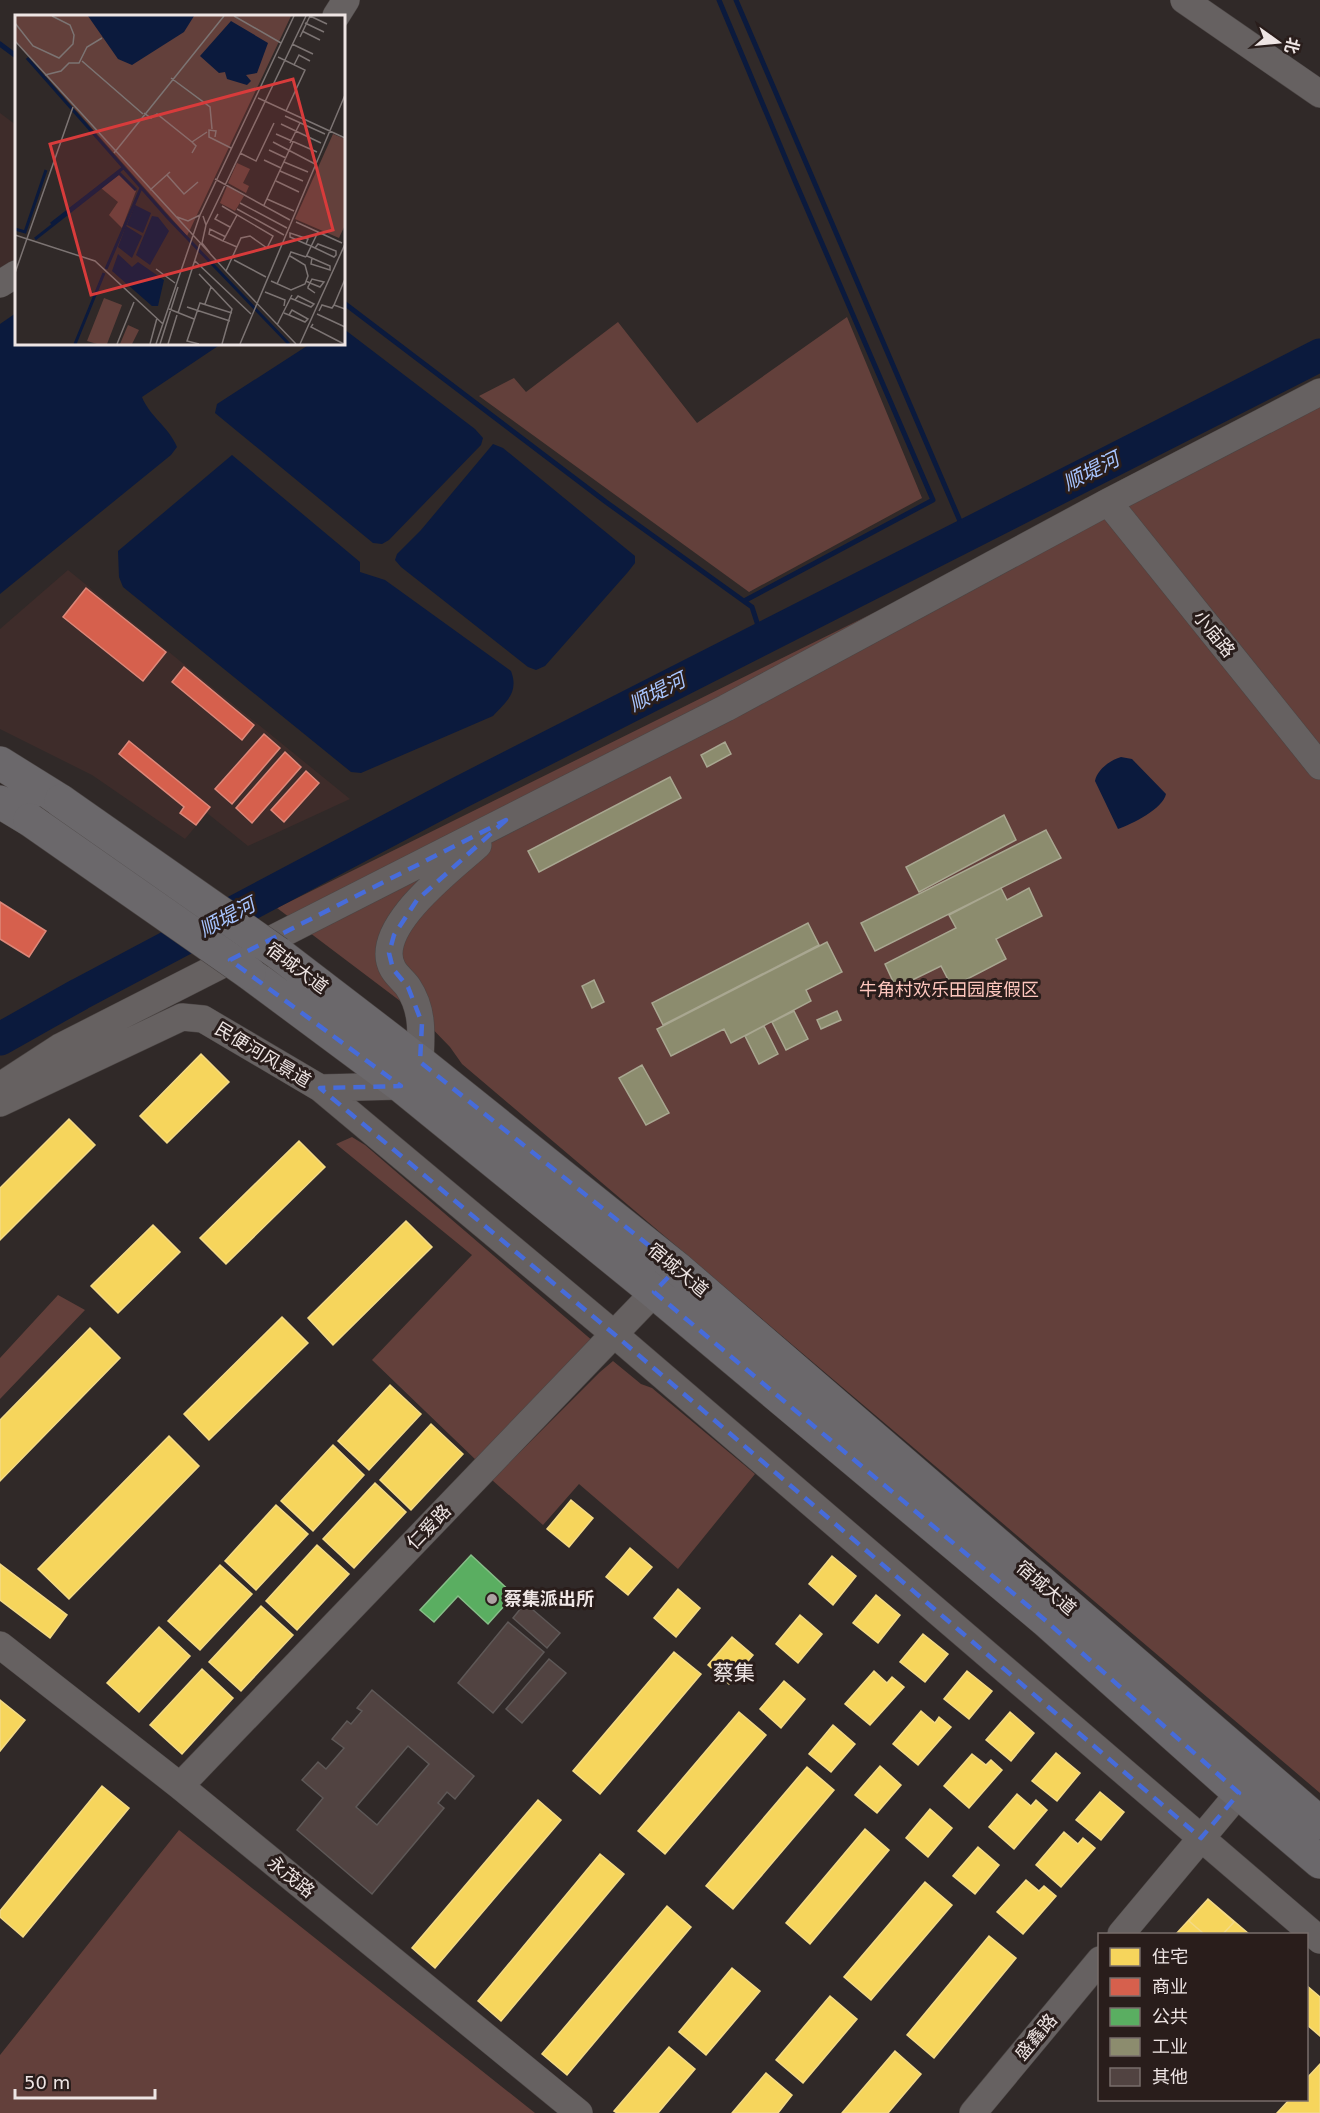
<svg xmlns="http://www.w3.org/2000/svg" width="1320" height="2113" font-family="'DejaVu Sans','Noto Sans SC',sans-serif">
<rect width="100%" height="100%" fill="#302928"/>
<path fill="#3e2c2a" d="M0,113L16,125V262L0,272Z
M68,570L350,799L248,846L207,813L185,839L92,775L0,729V629Z"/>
<path fill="#63403b" d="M847,317L922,498L749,592L479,396L514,378L526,392L618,322L697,423Z
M1320,392V1793L462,1064L450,1047L420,1016L277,908Z
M352,1137L365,1145L594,1342L478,1462L372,1360L472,1255L336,1144Z
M58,1295L85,1310L0,1399V1358Z
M613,1361L641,1384L652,1388L755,1474L678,1569L579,1484L543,1525L492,1480L600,1372Z
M179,1830L535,2113H0V2055Z"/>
<path fill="#0b1a3d" d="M16,313V344H221L142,397C150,417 169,427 177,447L171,455L0,594V324Z
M344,329L475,429L483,438L481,445L389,540L382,544L373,543L215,413L217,404L310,344H344Z
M493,444L503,448L635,556V563L628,572L545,666L536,670L528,667L401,567L395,560L397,554L421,530Z
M232,455L360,562V572L385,580L511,671C519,692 507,701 493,716L361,773L351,772L123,587L119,577L118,551Z
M1121,757L1132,759L1166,794C1163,809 1132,824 1118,829L1095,781C1097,770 1110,760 1121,757Z"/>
<path fill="#f6d55c" stroke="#f4da85" stroke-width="1.5" d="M201,1054L229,1082L167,1143L140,1116Z
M69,1119L95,1145L0,1240V1188Z
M299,1141L325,1167L226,1264L200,1238Z
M406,1221L432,1247L333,1345L308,1318Z
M153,1225L180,1252L118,1313L91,1286Z
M282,1317L308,1343L209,1440L184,1414Z
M90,1328L120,1358L0,1481V1420Z
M390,1385L421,1414L369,1470L338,1441Z
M431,1424L463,1454L411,1510L380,1480Z
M169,1436L199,1466L69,1599L38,1569Z
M333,1445L364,1475L313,1531L281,1501Z
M375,1483L406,1512L354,1568L323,1539Z
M571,1500L593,1518L569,1547L547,1529Z
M276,1505L308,1534L256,1590L225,1561Z
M317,1545L349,1574L297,1630L266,1601Z
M630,1548L652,1567L628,1595L606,1577Z
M832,1556L856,1576L833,1605L809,1584Z
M0,1564L67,1615L50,1638L0,1600Z
M220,1565L252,1594L200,1650L168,1621Z
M678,1589L700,1608L676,1637L654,1618Z
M876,1595L900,1615L878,1643L853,1623Z
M261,1606L293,1635L241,1691L209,1662Z
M800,1615L822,1634L798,1663L776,1644Z
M159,1627L190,1656L139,1712L107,1683Z
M923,1634L948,1654L925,1682L900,1662Z
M732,1637L753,1655L729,1684L708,1665Z
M674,1652L701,1674L600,1794L573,1771Z
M202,1669L233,1698L182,1754L150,1725Z
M874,1671L887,1683L892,1677L904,1687L870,1725L845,1704Z
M967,1671L992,1691L969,1719L944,1699Z
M784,1681L805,1699L781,1728L760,1709Z
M0,1700L25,1720L0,1751Z
M921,1711L935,1723L939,1717L951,1727L918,1765L893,1744Z
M739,1712L766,1735L665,1854L638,1831Z
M1010,1712L1034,1733L1011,1761L986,1740Z
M833,1725L855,1744L831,1772L809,1754Z
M1056,1753L1080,1773L1057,1801L1032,1781Z
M972,1754L986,1765L991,1760L1002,1770L969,1808L944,1786Z
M880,1766L901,1785L877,1813L855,1795Z
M807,1767L834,1790L733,1909L706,1886Z
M102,1786L129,1808L23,1937L0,1917V1911Z
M1100,1792L1124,1812L1101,1840L1076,1820Z
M1017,1794L1031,1806L1036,1800L1047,1810L1014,1849L989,1827Z
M538,1800L561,1820L435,1968L412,1948Z
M930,1809L952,1828L928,1857L906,1838Z
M865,1829L889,1850L810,1944L786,1923Z
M1064,1832L1078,1844L1083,1838L1095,1848L1061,1887L1036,1865Z
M978,1847L999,1865L975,1894L953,1876Z
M600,1854L624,1874L501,2021L478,2001Z
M1026,1880L1039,1891L1044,1886L1056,1896L1023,1934L997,1912Z
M925,1882L952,1905L871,2000L844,1977Z
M1208,1899L1234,1922L1223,1934H1176Z
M1208,1899L1249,1934H1204L1189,1921Z
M667,1906L691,1927L567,2075L542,2054Z
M989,1936L1016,1958L934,2058L907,2035Z
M732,1968L760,1991L706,2055L679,2032Z
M1306,1985L1320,1997V2036L1306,2024Z
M830,1996L857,2019L803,2083L776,2060Z
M669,2047L695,2069L658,2113H617L614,2111Z
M895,2051L921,2074L888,2113H842Z
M1320,2064V2113H1277L1289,2100H1306V2079Z
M766,2073L792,2095L778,2113H732Z"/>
<path fill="#d6604d" stroke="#dd887a" stroke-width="1.5" d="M86,588L166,652L143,681L63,617Z
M184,667L254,725L242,740L172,682Z
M264,734L280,748L232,804L215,789Z
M129,741L210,807L196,825L180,813L184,807L119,754Z
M285,752L301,767L252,823L236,808Z
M306,771L319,783L284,822L271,810Z
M0,902L46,931L29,957L0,939Z"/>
<path fill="#5aae61" stroke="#86be88" stroke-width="1.5" d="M471,1555L514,1595L488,1624L458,1596L434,1622L420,1610Z"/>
<path fill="#8c8c6e" stroke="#a9a791" stroke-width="1.5" d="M725,742L731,754L707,767L701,755Z
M670,777L681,798L539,872L528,851Z
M1004,815L1016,840L919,892L906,867Z
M1046,830L1061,858L875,951L861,923Z
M1001,888L1007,900L1029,888L1042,916L996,939L1006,959L952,987L941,966L896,988L885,964L956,928L949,915Z
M808,923L819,945L663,1025L652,1003Z
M827,942L842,972L806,990L811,1001L731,1043L724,1029L671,1056L657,1029Z
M594,980L604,1002L592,1008L582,986Z
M794,1011L808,1039L786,1050L772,1022Z
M837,1011L841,1020L821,1029L817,1020Z
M764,1026L778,1054L759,1064L745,1036Z
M642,1065L669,1113L646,1125L619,1078Z"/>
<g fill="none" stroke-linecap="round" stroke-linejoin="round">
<path stroke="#0b1a3d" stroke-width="5" d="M719,0L795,181L933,500L744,601
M736,0L966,535
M0,44L16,56
M344,303L606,502L752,607L762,638"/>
<path stroke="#0b1a3d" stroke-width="33" d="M0,1039L80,994L459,793L1320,355"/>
</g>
<path fill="#514341" stroke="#5e5857" stroke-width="1.5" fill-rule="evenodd" d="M525,1603L560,1633L547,1648L513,1618Z
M508,1622L544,1652L493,1713L458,1683Z
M549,1659L566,1673L522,1723L506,1709Z
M372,1690L474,1776L455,1799L447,1792L438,1803L444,1808L372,1894L297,1830L323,1798L302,1780L318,1762L326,1769L344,1748L332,1739L347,1721L351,1724L362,1711L357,1708ZM408,1746L429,1764L377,1825L356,1807Z"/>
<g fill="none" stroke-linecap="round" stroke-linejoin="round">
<defs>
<path id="minor" d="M1184,0L1320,94
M336,16L346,0
M0,284L16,274
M1108,502L1320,766
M420,1062C421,1035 424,1011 408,987C404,981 397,976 393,969C370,929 453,868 478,845
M0,1086L60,1047L726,708L1108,502L1320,392
M320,1088L614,1334L1320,1940
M0,1103L182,1017L203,1019L320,1088L401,1086
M0,1645L180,1786L579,2113
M180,1786L668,1278
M1121,1934L1239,1793
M973,2113L1100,1960"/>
<path id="major" d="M0,763L61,801
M0,802L30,820
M278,953L420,1062L677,1268L1320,1823
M249,973L401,1086L654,1292L1045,1620L1239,1793L1320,1862"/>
</defs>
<use href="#minor" stroke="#4b4544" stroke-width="28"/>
<use href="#major" stroke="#4b4544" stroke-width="34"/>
<use href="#minor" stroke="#666161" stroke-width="27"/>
<use href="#major" stroke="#6b686b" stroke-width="33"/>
<defs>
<path id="major-bridge" d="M61,801L278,953
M30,820L249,973"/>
</defs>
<use href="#major-bridge" stroke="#4b4544" stroke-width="34" stroke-linecap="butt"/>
<use href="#major-bridge" stroke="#6b686b" stroke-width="33"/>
</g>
<path fill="none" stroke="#476cda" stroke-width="4.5" stroke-dasharray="12 8" stroke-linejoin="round" d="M506,820L417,900L394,935L389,953L393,969L408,987L422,1023L420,1062L677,1268L654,1292L1045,1620L1239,1793L1201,1838L614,1334L320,1088L401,1086L230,960Z"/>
<circle fill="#aca3a2" stroke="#291d1b" stroke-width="2" cx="492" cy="1599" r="6"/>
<g text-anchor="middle" stroke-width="6" stroke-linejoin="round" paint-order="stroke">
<g font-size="18" fill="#eee5e4" stroke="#291d1b">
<text transform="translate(1214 634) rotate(51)" y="6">小庙路</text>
<text transform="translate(297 968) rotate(37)" y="6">宿城大道</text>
<text transform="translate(263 1055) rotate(31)" y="6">民便河风景道</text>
<text transform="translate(678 1270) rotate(40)" y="6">宿城大道</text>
<text transform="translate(429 1527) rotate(-46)" y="6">仁爱路</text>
<text transform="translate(1046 1588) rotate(41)" y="6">宿城大道</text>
<text transform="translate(291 1877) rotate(39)" y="6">永茂路</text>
<text transform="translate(1036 2037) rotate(-50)" y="6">盛鑫路</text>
</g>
<g font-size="18" fill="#fec6bd" stroke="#291d1b">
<text x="949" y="996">牛角村欢乐田园度假区</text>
</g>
<g font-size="18" font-weight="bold" fill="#eee5e4" stroke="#291d1b" text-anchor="start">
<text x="504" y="1605">蔡集派出所</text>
</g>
<g font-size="20" font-style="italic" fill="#a8c5ff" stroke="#291d1b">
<text transform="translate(1091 471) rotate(-27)" y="7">顺堤河</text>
<text transform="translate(657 692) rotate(-27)" y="7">顺堤河</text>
<text transform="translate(227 917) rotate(-28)" y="7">顺堤河</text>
</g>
<g font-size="21" fill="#eee5e4" stroke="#291d1b">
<text x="734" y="1680">蔡集</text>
</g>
</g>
<g transform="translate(15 15)">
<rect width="330" height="330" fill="#302928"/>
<path d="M0,1H276L172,221L0,26ZM318,119L330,124V210L324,223L280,204ZM222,148L235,154L228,168L234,171L231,178L213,168ZM105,159L121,176L107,213L94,200L103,187L86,173ZM212,171L229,181L220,196L205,188L197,207ZM89,283L107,290L92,329H82L72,326ZM113,310L124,315L117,329H105Z" fill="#63403b"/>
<path d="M73,1H179L169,17L117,50L103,44ZM216,6L253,28L242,58L231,60L236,66L232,70L212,64L210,57L204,58L185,41ZM120,190L136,198L128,218L112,210ZM137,201L143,202L154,216L135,250L121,240ZM111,211L127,221L117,243L103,232ZM103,239L117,252L123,247L149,265L143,291H137L97,256Z" fill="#0b1a3d"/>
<path fill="none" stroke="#0b1a3d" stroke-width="3" d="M12,43L153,203L274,329M36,209L108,153M0,214L10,217L31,155M20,224L104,158L121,175M91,254L126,173M60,329L89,258"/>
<path fill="none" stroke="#7c7473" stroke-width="1.5" d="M219,1L266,28M295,1L312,9M0,8L18,31L44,43L58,29L59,20L55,10L37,1M290,8L309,17M287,16L305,25M285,22L295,1M0,26L211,256L226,223L235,221L252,233L258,221L207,191M277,29L298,39M263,42L290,55L271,96M67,46L128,99M279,50L284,40L295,46M30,60L46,56L54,48H64L72,32L87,23M156,63L195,92L197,114M243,83L330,123M129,98L136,103L142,99L177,127L181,131L177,138M270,101L310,119M266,109L306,128M261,119L302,137M200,122L201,116L194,115V122L216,133M177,127L192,117M258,127L300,149M275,128L285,108M254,135L271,143M99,138L209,1M225,138L241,146L259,108M249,145L266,153M269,147L293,157M265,156L288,166M152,160L169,179L183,167M200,164L275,205M261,166L284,177M135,175L155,157M252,184L279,196M225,188L272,213M249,190L278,127M222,194L269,220M203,199L200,204L215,212M222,200L208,226L222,232M188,201L191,210L187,228L195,238M162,202L173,206L185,200M281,207L327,228M191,210L291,1M0,220L80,246L148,309M208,226L194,219L195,214L211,222M291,229L293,224L275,218V222L291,229L296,231L300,233L319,242L321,240V236L303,229L300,233M292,241L315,251V255L296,249L297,243M291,242L303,217M219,245L251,262M180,246L236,299M141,254L160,268M210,255L281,329M0,258L58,92M184,259L217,294L207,329M330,264L319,290L330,294M256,266L276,275L290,269L293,261L290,250L275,241M291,266L295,268L305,272L309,267L297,264L293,272V273L300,278M262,269L276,237L291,242M250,277L270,285L269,291M275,283L280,285L296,292L299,289L283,281L280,285M190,289L196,272M172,292L215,306M154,294L179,304M304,296L307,290L317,293L319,290M163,298L185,229M269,298L274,300L290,307L293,304L277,295L274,300M302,299L330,312M298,309L296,312L329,329M262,310L277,280M102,329L119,287M135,329L142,303M141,329L185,200L279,1M145,329L163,272M153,329L162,300M184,329L172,326L185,288L217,298M225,329L330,80M285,329L330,229"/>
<path fill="#d83b3b" fill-opacity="0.15" stroke="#d83b3b" stroke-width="3" d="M278,64L318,215L76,280L35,129Z"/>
<rect width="330" height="330" fill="none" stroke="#eee5e4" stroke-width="3"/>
</g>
<rect x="1098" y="1933" width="210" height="168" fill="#291d1b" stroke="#786d6b" stroke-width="1.5"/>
<rect x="1110" y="1948" width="30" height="18" fill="#f6d55c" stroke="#786d6b" stroke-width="1.5"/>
<text x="1152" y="1963" font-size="18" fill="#eee5e4">住宅</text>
<rect x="1110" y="1978" width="30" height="18" fill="#d6604d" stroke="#786d6b" stroke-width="1.5"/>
<text x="1152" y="1993" font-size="18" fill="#eee5e4">商业</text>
<rect x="1110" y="2008" width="30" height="18" fill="#5aae61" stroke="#786d6b" stroke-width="1.5"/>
<text x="1152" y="2023" font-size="18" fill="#eee5e4">公共</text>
<rect x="1110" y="2038" width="30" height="18" fill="#8c8c6e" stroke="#786d6b" stroke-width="1.5"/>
<text x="1152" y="2053" font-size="18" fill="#eee5e4">工业</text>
<rect x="1110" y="2068" width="30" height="18" fill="#514341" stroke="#786d6b" stroke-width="1.5"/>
<text x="1152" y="2083" font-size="18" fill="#eee5e4">其他</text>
<g transform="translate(1278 42) rotate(105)" stroke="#291d1b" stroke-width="4.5" paint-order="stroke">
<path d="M0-4.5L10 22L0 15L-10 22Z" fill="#eee5e4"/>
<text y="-9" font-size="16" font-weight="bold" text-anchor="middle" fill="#eee5e4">北</text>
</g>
<path d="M15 2089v9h140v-9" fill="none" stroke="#eee5e4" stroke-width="3"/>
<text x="24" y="2089" font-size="18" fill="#eee5e4" stroke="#291d1b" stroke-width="4.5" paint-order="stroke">50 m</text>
</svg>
